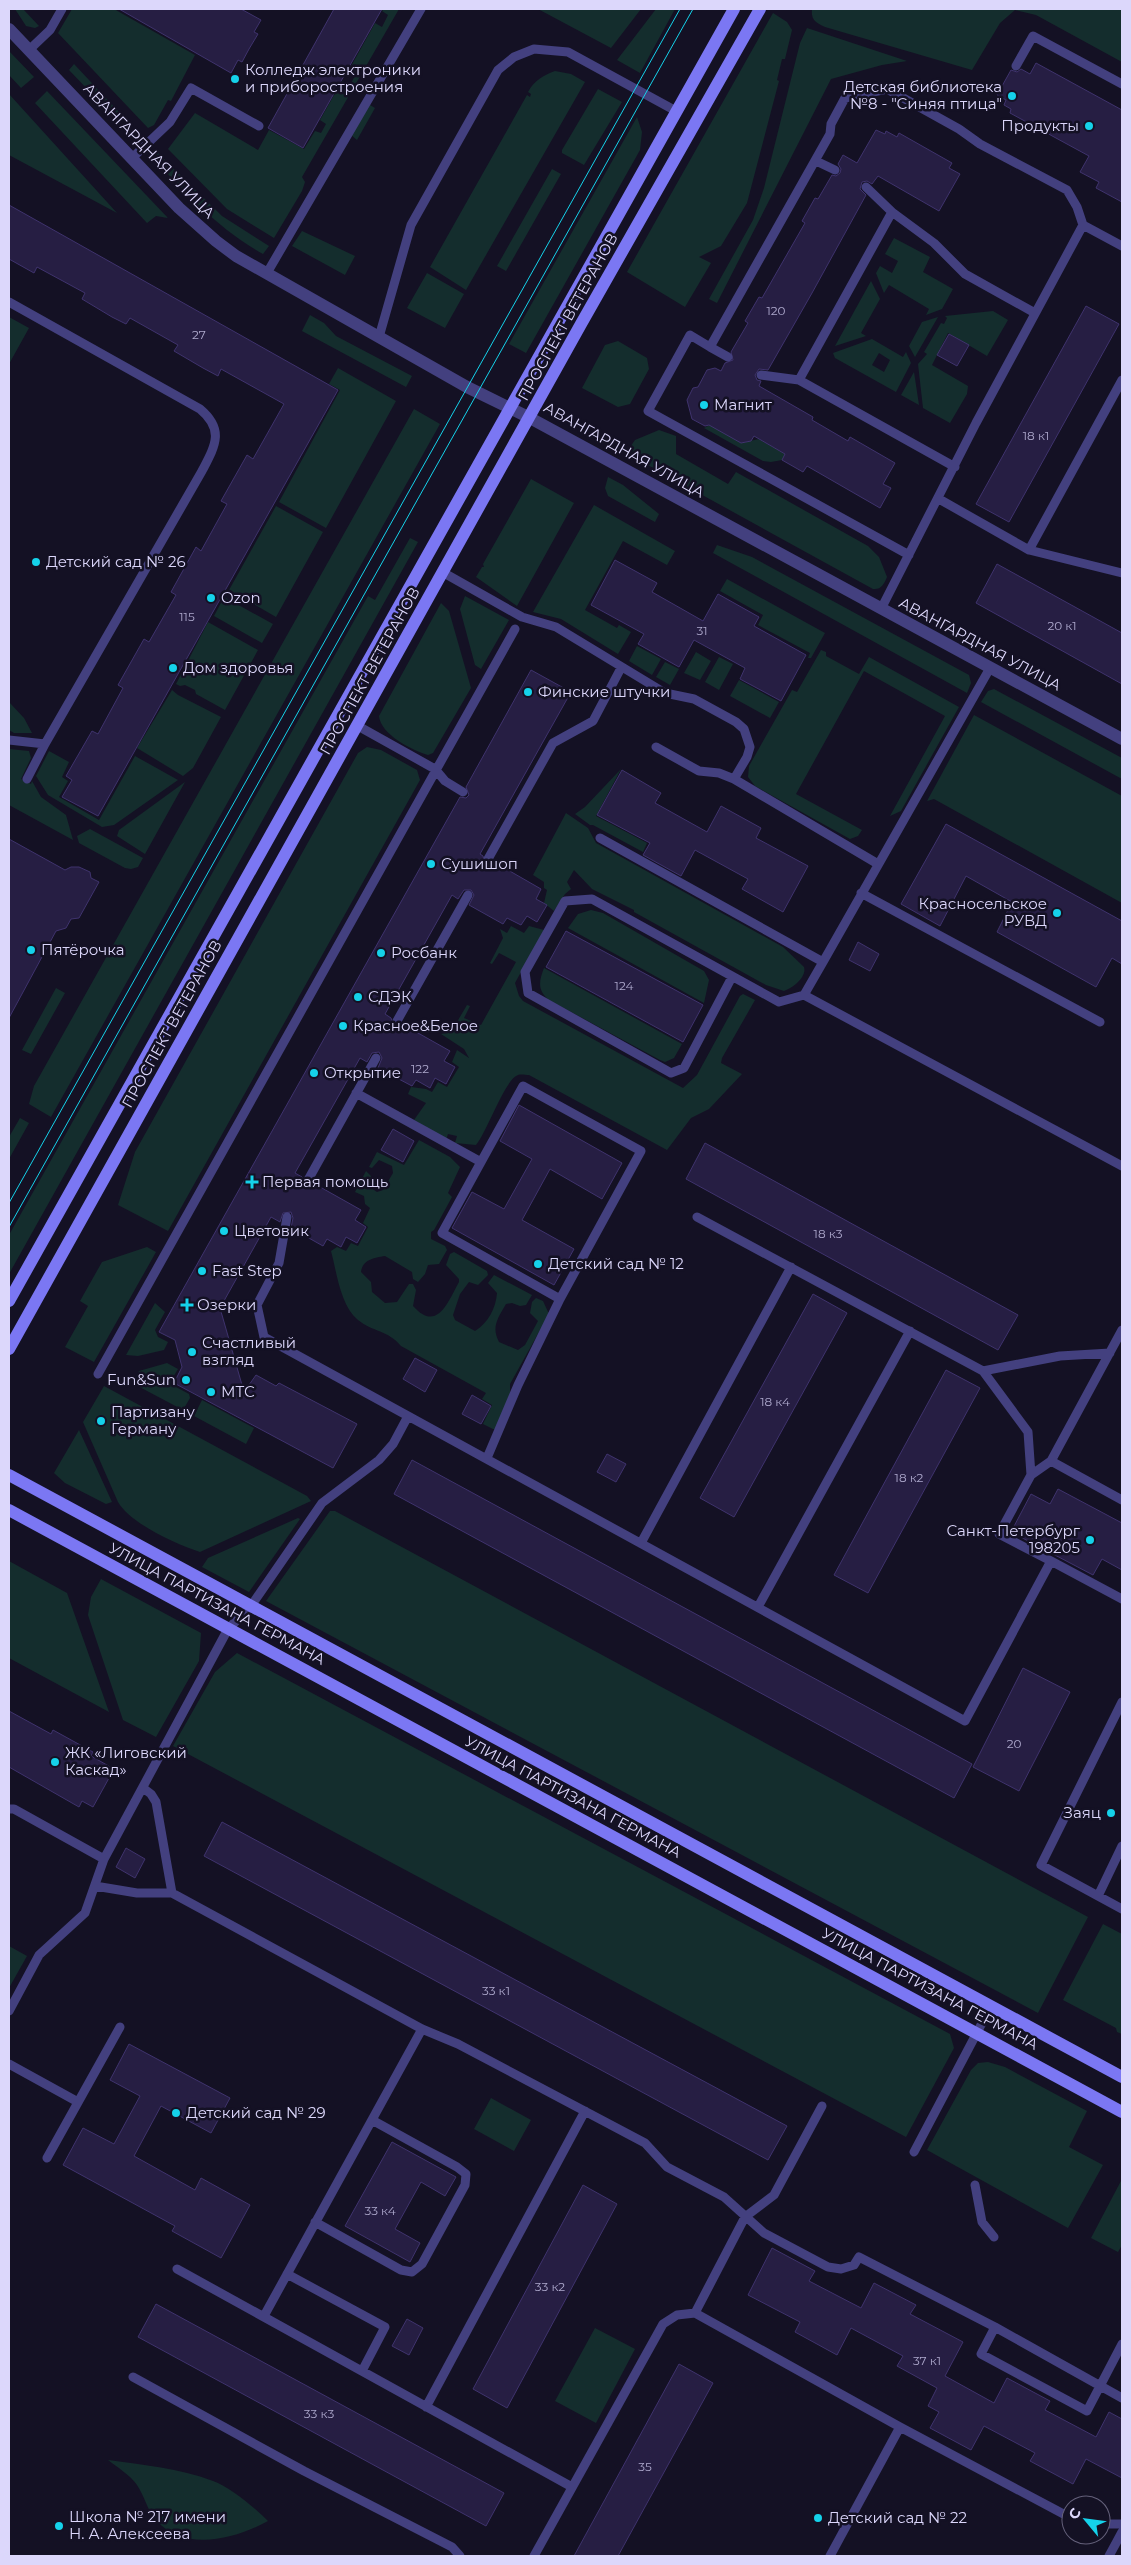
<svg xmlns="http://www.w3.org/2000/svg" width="1131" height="2565" font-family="Montserrat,sans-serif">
<rect width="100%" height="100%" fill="#141124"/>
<path fill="#142d2d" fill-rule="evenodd" d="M15,9H23L39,26L35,28L26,26Z
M72,9H114L195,55L171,101L168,100L154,125L148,128L58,33Z
M384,9H399L302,177L305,182L302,191L274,238L227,209L168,149L195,113L258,150L269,130L304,149L315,131L321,133L326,124L320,120L342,81L350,85L356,74L349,70L375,23L382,27L388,15L382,11Z
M538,9H641L611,48Z
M656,9H675L640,73L617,60Z
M812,9H1122V62L1036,15L1015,10L1000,23L972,70L825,27C815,22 811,20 812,9Z
M773,13L787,22L792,30L785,59H782L777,80L779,81L747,203L721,246L699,257L711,263L685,307L627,272Z
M807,28L907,61L882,65L831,79L717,303L709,299L753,220L764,188L800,43Z
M9,51L34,77L21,88L9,75Z
M74,64L120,113L115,118L69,70Z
M555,71L571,74L585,82L466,290L430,267L527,95L530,97L531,94L528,92C535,80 542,76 555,71Z
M598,89L622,102L584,165L562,153V150Z
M47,91L168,218L156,216L147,223L35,103Z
M9,94L117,213L9,155Z
M370,105L375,108L357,140L351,135Z
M637,117L642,132L640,150L526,353L509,344Z
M155,150L222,216L269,246L263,254C217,228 186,193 150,155Z
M552,169L561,174L506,271L497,266Z
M302,231L355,256L345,275L292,246Z
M894,238L930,257L923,272L953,289L942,309L926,315L929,309L889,285L884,293L876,273L880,266L892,273L898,261L885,254Z
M427,273L464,294L445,328L407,308Z
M871,281L880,299L861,333L866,336L835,346Z
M993,311L1008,320L987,356L948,333L932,365L968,386L967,394L950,423L923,408L918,364L927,354L924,352L941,323L944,324L947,318L945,316Z
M310,315L324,323L336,336L412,376L406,387L302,331Z
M9,317L29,328L9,364Z
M938,317L915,357L909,346L922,322Z
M872,339L903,357L906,352L911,363L896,392L835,358L833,353ZM879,353L890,360L884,372L872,365Z
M618,341L647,358L649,369L630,404L618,407L582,388L605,345Z
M338,368L396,401L326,528L279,502L340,390L329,384Z
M914,372L919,405L901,395Z
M414,409L440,424L51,1117L29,1104L34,1086Z
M712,424L725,434L729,433L741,443L759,439L785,454L782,460L771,462L763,461L704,428Z
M659,430L676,436V454L728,484L736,472L868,546L879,557L887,577C884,584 881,590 873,589L626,453L635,440Z
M608,477L623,485L659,514L655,522L608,496L605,488Z
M531,479L574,503L517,606L476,577L482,567H484L483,564Z
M594,505L675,551L667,565L623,541L585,610L617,628L619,625L631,632L618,654L561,619L533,612Z
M276,506L323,532L276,617L229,590Z
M410,538L418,542L9,1274V1235L368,596L375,600Z
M717,545L752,557L969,675L971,683L967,693L713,553Z
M727,579L825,633L811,658H808L810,653L758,625L763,615L720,591Z
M465,596L509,620L481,669L475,665L460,609Z
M224,597L273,624L262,643L214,616Z
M441,603L449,611L471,688L433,753L428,755C412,750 381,735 379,716Z
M208,622L258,650L225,710L196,694L195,690L185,685L180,686L176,684Z
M637,646L661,659L652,675L629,661Z
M821,650L826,652V656L859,674L869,657L959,707L901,811L890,816L945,716L864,671L796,794L862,830L858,836L850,839L755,786L748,777L749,766L792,690L797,692Z
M696,652L711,661L700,680L684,673Z
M719,657L733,664L719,690L705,682Z
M665,662L679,669L670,685L656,677Z
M739,680L779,702L770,718L730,696Z
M994,689L1122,758V779L981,702L988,691Z
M172,690L178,695L221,717L193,768L183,776L137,748Z
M9,702L24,718L32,733H14L9,730Z
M974,715L1122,796V903L934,799L927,801Z
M367,747L381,750L417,770L420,780L168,1231L118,1205L135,1152L358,753Z
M9,749L29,751L31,758L21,779L31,784L32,781L41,797L66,815L73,840L9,805Z
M49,751L69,762L62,777L68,781L59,797L99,820L135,756L178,780L114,825L102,827L48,795L36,776Z
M621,769L596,816L647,843L643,852L593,825H590L575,814L585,807Z
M185,782L145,854L117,836L119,830Z
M566,813L588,828L596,843L783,947L804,967C807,977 793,988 784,991L766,985L634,912V910L592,889L574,870L567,882L571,889L565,894L554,911L544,903L547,890L544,888V882L533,875Z
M90,829L143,858L138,867L131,869L125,868L79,843L77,836Z
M591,910L603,913L704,971L709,980L704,1003L568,928L578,914Z
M511,926L524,933L529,926L544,930L515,983L519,996L523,1001L683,1088L697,1075L740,996L743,994L755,1000L722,1058L721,1063L742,1074L709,1109L691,1118L667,1150L529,1075C526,1075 521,1074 518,1075C505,1079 487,1132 476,1145L455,1143L457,1136L448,1134L446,1140L414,1120L426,1103L408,1094L411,1087L426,1089L432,1092L438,1082L447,1087L459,1067L452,1062L457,1050L469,1058L464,1049L441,1034L451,1032L467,1005L470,1006L464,1018L481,1025L516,962L499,953L492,964L490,963L503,938L500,929L507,933Z
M544,968L682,1044L674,1058L665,1062L660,1060L549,1000C537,990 539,981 544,968Z
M56,988L65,993L31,1054L22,1050Z
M20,1118L29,1123L9,1159V1137Z
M419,1140L450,1157L460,1167L448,1193L452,1197L434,1230L431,1232V1239L445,1246L447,1250L439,1264L428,1265L425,1274L418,1282L413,1279L412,1272L385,1256C374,1258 363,1259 361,1272L371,1282L372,1292L385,1303L397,1302L409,1284H413L416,1290L413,1306C437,1333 448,1302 459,1282V1279L446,1265L450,1254L454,1252L487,1271L488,1275L478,1285L469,1282L460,1294L453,1315L455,1320L475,1331C488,1323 496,1308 497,1293L488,1283L494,1275L532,1295L526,1305L520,1306L512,1303L506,1304C498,1318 491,1327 499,1342L518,1350L525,1345L538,1321L530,1313L532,1302L536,1298L543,1301L549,1314L510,1384V1394L496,1429H493L483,1424L492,1405L482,1399L486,1393L401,1346C388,1330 373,1332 358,1320C340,1305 337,1273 331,1251L337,1247L346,1251L351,1243L358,1246L368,1227L363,1223L370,1208L365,1204L364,1196L355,1192L366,1171L371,1176L368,1186L377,1192L383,1190L393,1173L392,1166L379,1160L372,1168L369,1167L377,1152L404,1165Z
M147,1247L156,1252L94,1362L65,1347L88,1306L80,1301L102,1262Z
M155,1303L165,1312L155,1330L158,1337L168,1342L164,1350L138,1356L126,1355Z
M167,1363L178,1369L172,1379L174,1386L189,1394L190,1398L183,1410L132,1383L139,1371Z
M104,1386L307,1496L311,1501L200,1552C176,1544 131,1524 118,1502L83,1422Z
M202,1400L254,1428L246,1444L194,1416Z
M79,1430L112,1502L106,1504L65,1483L54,1473Z
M330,1511H335L1088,1917L1038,2013L266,1601Z
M298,1518L300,1519L249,1592L202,1567L208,1558Z
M9,1561L67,1593L109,1712L9,1658Z
M101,1579L201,1633L199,1661L156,1737L123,1720L88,1615L91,1597Z
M237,1653L950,2034L954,2048L906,2137L173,1746L215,1672Z
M1103,1924L1122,1934V2034L1117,2032L1116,2028L1063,2000Z
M9,1946L27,1956L9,1988Z
M988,2062L1005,2067L1087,2111L1069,2147L1103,2165L1068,2228L927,2150L971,2070L978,2063Z
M491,2098L531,2120L514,2151L474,2129Z
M1122,2179V2245L1118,2252L1091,2238Z
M595,2328L635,2349L596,2423L555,2401Z
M108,2460C143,2465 179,2468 213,2481C230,2487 255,2508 268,2521C236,2539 183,2553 155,2519C147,2509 144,2495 137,2485C130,2475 117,2467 108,2460Z"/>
<path fill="#261e43" stroke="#3f336d" d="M119,9H241L261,20L254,32L258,34L249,49L242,62L238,60L231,73Z
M334,9H382L303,148L268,128Z
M1036,63L1122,110V202L1096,188L1099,182L1080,172L1089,156L1010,113L1011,109L1004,105L1006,100L997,95L1011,70L1017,72L1021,69L1030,74Z
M876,130L885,134L886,131L897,137L899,133L952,163L949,168L960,174L939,211L878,176L872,184L867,181L862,182L860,189L866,195L812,293L768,370L759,369L755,375L757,380L761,381L759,386L813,417L812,420L848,441L850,437L895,463L883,484L891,488L880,508L807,466L803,472L782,460L785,454L754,436L751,441L741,443L709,425L705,426L692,419L687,400L693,388L698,387L707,370L715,368L721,371L725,363L733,360L731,352L748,323L745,321L759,297L762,298L805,223L802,221L815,198L818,199L832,175L836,176L840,173L841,169L838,164L843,155L857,163Z
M9,205L338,390L98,816L62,797L72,780L66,776L92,731L98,734L123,688L118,685L144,639L149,642L176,595L171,592L196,547L201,551L227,504L221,501L247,455L253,459L284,404L221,369L218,376L203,368L174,351L178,345L130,318L126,324L112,317L82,299L85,293L37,267L34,273L9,259Z
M1086,306L1119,324L1009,522L976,504Z
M949,334L969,345L957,366L937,355Z
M615,560L657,583L652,592L703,621L718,594L759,617L754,626L806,655L781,701L740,679L745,668L694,640L679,667L638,644L644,634L591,605Z
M997,564L1122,633V684L976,603Z
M531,670L571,692L480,854L483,856L485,864L489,865L494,862L541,889L536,899L547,905L537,922L527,916L521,925L507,918L503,924L469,905L474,895L471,890H464L458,899L452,895L385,1014L391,1018L394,1026L398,1027L402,1024L450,1051L444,1061L455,1067L446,1084L435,1078L430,1088L416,1080L412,1086L378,1068L382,1058L379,1052L372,1053L367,1062L360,1058L295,1173L302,1177L305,1185L313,1183L361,1210L355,1220L366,1227L357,1243L346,1237L341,1247L327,1239L323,1246L291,1228L293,1218L291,1212L283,1213L280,1222L271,1217L220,1308L244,1392L256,1375L276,1386L279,1383L357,1424L333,1468L174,1383L182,1367L175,1340L159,1332L460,797L466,798L469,795L466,787Z
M622,770L661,793L655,803L707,832L721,806L761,828L756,838L808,866L783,912L742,889L748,879L695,850L681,876L643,855L650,843L597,815Z
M946,824L1122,921V964L1112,958L1096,987L997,932L1012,902L966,876L940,926L901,904Z
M9,839L65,870L71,867H79L90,872L91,878L99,882L79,918L71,919L66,928L56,931L9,1018Z
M566,931L703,1005L683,1042L546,967Z
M858,942L879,954L870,971L849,960Z
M519,1105L622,1163L602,1199L550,1169L522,1220L574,1249L554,1285L452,1228L472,1192L504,1209L532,1159L500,1141Z
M393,1129L414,1141L403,1162L381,1150Z
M705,1143L1018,1315L998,1350L686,1179Z
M813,1294L847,1313L734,1517L700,1498Z
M415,1358L437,1370L425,1392L403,1379Z
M946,1370L980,1388L868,1593L834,1575Z
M472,1395L491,1406L481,1424L462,1414Z
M607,1454L626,1464L616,1482L597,1472Z
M412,1460L972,1764L954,1798L394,1494Z
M1058,1489L1122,1523V1570L1102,1559L1093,1575L1011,1532L1031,1494L1050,1504Z
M1023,1668L1070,1692L1019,1791L973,1767Z
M9,1711L51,1734L53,1730L93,1752L91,1756L114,1769L93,1807L82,1801L79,1807L9,1767Z
M222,1822L787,2126L768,2160L204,1856Z
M126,1848L145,1859L135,1878L116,1867Z
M129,2044L230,2098L211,2133L161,2106L134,2156L195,2190L201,2178L250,2205L221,2258L172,2231L175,2226L63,2165L83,2128L114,2144L140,2096L110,2080Z
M392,2142L456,2177L445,2196L421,2182L395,2229L420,2243L410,2262L345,2226Z
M583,2185L617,2204L507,2408L473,2389Z
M772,2248L815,2271L809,2281L861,2308L874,2283L916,2305L910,2314L963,2342L945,2376L994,2403L1007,2378L1050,2401L1045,2410L1096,2437L1109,2412L1122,2419V2478L1086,2459L1073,2484L1030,2461L1035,2453L984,2426L971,2450L930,2428L939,2412L928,2406L937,2388L897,2366L903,2356L851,2328L837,2355L795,2332L800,2322L748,2295Z
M156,2304L504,2493L486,2526L138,2337Z
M407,2319L423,2328L409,2355L392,2346Z
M679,2364L713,2383L618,2556H574Z"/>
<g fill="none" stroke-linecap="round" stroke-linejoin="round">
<path stroke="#43407f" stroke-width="9" d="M29,50L50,30L62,9
M1016,66L1033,36L1122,84
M132,158L170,122L191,88L259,126
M816,161L835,170
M866,187L892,212
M267,273L421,9
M9,302L200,409C225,430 215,446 202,471L45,744L9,740
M379,337L411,225L498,70L514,57L534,49L568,52L676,111
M710,347L728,357
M761,375L799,380
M955,467L799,380L892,212L934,243L965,274L1035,313
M939,499L1029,550L1122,573
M1029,550L1122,380
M909,555L648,411L690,335L710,347L830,134L831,124L845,98L887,89L959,129L980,144L1067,190L1077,207L1083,225
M444,573L522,617L556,627L665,693L694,699L736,722L744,729L750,747L747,757L734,779L878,864
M881,609L976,423L1083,225L1122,246
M358,726L435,769L445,781L463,792
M656,747L699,771L719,773L734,779
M27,779L45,744
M600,838L823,962L804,995L779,1002L592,899L565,901L525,972L528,993L671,1073L684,1068L732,977
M488,859L553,743L593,721L621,668
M861,893L1100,1022
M823,962L990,668
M804,995L1122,1166
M397,1021L468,895
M356,1093L481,1162L442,1233L560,1299
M481,1162L523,1086L641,1151L560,1299L518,1385L487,1458
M308,1180L376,1058
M287,1217L279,1263L257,1305L264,1337L965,1721L1051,1561L1122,1599
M697,1217L983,1371L1028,1432L1031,1475
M983,1371L1060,1356L1110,1353
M98,1374L515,629
M1051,1461L1122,1500
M641,1543L791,1267
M1051,1561L999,1534L1031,1475L1051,1461L1122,1330
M758,1607L910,1331
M1122,1702L1041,1865L1122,1909
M143,1788L151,1794L156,1802L172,1893
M9,1809H14L104,1859L228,1629L251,1606L322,1503L379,1460L393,1444L408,1416
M95,1886L137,1893H172L422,2029L458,2044L645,2143L667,2167L724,2197L764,2233L828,2267L841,2269L854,2265L859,2257L995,2327L1122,2398
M1098,1896L1122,1846
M9,2011L39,1955L85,1913L104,1859
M9,2064L78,2102
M914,2152L991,2006
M47,2158L120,2027
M975,2185L982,2222L994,2237
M315,2222L401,2270L412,2272L422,2264L465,2185L466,2174L457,2167L372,2120
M177,2269L572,2487
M287,2274L385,2327L362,2371
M695,2313L745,2217L774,2195L822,2106
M264,2316L422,2029
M995,2327L981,2354L1087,2411L1122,2344
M133,2377L304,2471L452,2547L460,2556
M426,2407L585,2111
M1101,2524H1122
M534,2556L663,2324L677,2315L695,2313L900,2427L1071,2518
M830,2556L900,2427
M1109,2556L1122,2532"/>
<path stroke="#43407f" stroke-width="12" d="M9,29L179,208L216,241L236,256L467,387L530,418L1122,739"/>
<path stroke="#7b77f3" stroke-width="12" d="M9,1301L734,9
M9,1349L581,324L760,9
M9,1475L1122,2077
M9,1510L1122,2112"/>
<path stroke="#15d2ea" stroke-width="1" d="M9,1203L680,9
M9,1227L693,9"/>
</g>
<g fill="#15d2ea" stroke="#141124" stroke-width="2">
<circle cx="235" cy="79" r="5"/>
<circle cx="1012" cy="96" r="5"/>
<circle cx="1089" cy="126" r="5"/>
<circle cx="704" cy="405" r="5"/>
<circle cx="36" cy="562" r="5"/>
<circle cx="211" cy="598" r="5"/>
<circle cx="173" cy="668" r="5"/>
<circle cx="528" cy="692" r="5"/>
<circle cx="431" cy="864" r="5"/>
<circle cx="1057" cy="913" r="5"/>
<circle cx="31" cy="950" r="5"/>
<circle cx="381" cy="953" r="5"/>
<circle cx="358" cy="997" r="5"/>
<circle cx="343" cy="1026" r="5"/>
<circle cx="314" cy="1073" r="5"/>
<path d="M249.5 1174.5h5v5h5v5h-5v5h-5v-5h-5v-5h5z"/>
<circle cx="224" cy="1231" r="5"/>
<circle cx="538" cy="1264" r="5"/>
<circle cx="202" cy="1271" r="5"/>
<path d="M184.5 1297.5h5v5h5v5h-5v5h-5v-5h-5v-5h5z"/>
<circle cx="192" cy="1352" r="5"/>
<circle cx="186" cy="1380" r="5"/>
<circle cx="211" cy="1392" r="5"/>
<circle cx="101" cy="1421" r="5"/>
<circle cx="1090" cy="1540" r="5"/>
<circle cx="55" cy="1762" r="5"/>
<circle cx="1111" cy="1813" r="5"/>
<circle cx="176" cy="2113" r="5"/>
<circle cx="818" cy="2518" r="5"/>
<circle cx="59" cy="2526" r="5"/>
</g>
<g text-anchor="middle" stroke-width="5" stroke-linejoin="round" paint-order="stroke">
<g font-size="12" fill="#aea9cd">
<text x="776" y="315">120</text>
<text x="199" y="339">27</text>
<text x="1036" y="440">18 к1</text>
<text x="187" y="621">115</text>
<text x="1062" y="630">20 к1</text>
<text x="702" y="635">31</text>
<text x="624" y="990">124</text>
<text x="420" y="1073">122</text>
<text x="828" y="1238">18 к3</text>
<text x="775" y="1406">18 к4</text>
<text x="909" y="1482">18 к2</text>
<text x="1014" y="1748">20</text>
<text x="496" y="1995">33 к1</text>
<text x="380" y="2215">33 к4</text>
<text x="550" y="2291">33 к2</text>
<text x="927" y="2365">37 к1</text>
<text x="319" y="2418">33 к3</text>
<text x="645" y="2471">35</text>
</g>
<g font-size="15" fill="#dcd7fb" stroke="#141124" text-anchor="start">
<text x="245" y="75">Колледж электроники<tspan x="245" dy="17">и приборостроения</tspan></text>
<text x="1002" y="92" text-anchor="end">Детская библиотека<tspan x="1002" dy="17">№8 - "Синяя птица"</tspan></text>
<text x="1079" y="131" text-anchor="end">Продукты</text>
<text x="714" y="410">Магнит</text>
<text x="46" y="567">Детский сад № 26</text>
<text x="221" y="603">Ozon</text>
<text x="183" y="673">Дом здоровья</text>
<text x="538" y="697">Финские штучки</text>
<text x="441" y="869">Сушишоп</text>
<text x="1047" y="909" text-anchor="end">Красносельское<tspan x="1047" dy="17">РУВД</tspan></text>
<text x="41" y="955">Пятёрочка</text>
<text x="391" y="958">Росбанк</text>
<text x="368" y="1002">СДЭК</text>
<text x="353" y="1031">Красное&amp;Белое</text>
<text x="324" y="1078">Открытие</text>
<text x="262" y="1187">Первая помощь</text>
<text x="234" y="1236">Цветовик</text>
<text x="548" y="1269">Детский сад № 12</text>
<text x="212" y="1276">Fast Step</text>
<text x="197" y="1310">Озерки</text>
<text x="202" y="1348">Счастливый<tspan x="202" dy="17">взгляд</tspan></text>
<text x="176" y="1385" text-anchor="end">Fun&amp;Sun</text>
<text x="221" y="1397">МТС</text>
<text x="111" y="1417">Партизану<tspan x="111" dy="17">Герману</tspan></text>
<text x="1080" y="1536" text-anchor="end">Санкт-Петербург<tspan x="1080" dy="17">198205</tspan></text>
<text x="65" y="1758">ЖК «Лиговский<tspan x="65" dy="17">Каскад»</tspan></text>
<text x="1101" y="1818" text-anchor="end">Заяц</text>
<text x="186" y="2118">Детский сад № 29</text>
<text x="69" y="2522">Школа № 217 имени<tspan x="69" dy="17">Н. А. Алексеева</tspan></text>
<text x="828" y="2523">Детский сад № 22</text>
</g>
<g font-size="15" fill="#dcd7fb" stroke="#141124">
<text transform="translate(149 151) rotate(46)" y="5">АВАНГАРДНАЯ УЛИЦА</text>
<text transform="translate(568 317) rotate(-61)" y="5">ПРОСПЕКТ ВЕТЕРАНОВ</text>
<text transform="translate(624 450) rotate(29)" y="5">АВАНГАРДНАЯ УЛИЦА</text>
<text transform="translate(980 644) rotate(28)" y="5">АВАНГАРДНАЯ УЛИЦА</text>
<text transform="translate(370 671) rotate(-61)" y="5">ПРОСПЕКТ ВЕТЕРАНОВ</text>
<text transform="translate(172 1024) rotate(-61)" y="5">ПРОСПЕКТ ВЕТЕРАНОВ</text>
<text transform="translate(217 1604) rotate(28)" y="5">УЛИЦА ПАРТИЗАНА ГЕРМАНА</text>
<text transform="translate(573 1797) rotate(28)" y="5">УЛИЦА ПАРТИЗАНА ГЕРМАНА</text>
<text transform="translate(930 1989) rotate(28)" y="5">УЛИЦА ПАРТИЗАНА ГЕРМАНА</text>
</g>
</g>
<rect width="1131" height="2565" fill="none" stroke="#dcd7fb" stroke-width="20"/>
<g transform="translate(1086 2520) rotate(299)"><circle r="24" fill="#141124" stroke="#64607a"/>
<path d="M0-4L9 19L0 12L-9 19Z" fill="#15d2ea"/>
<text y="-8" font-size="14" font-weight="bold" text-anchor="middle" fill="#dcd7fb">С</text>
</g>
</svg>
